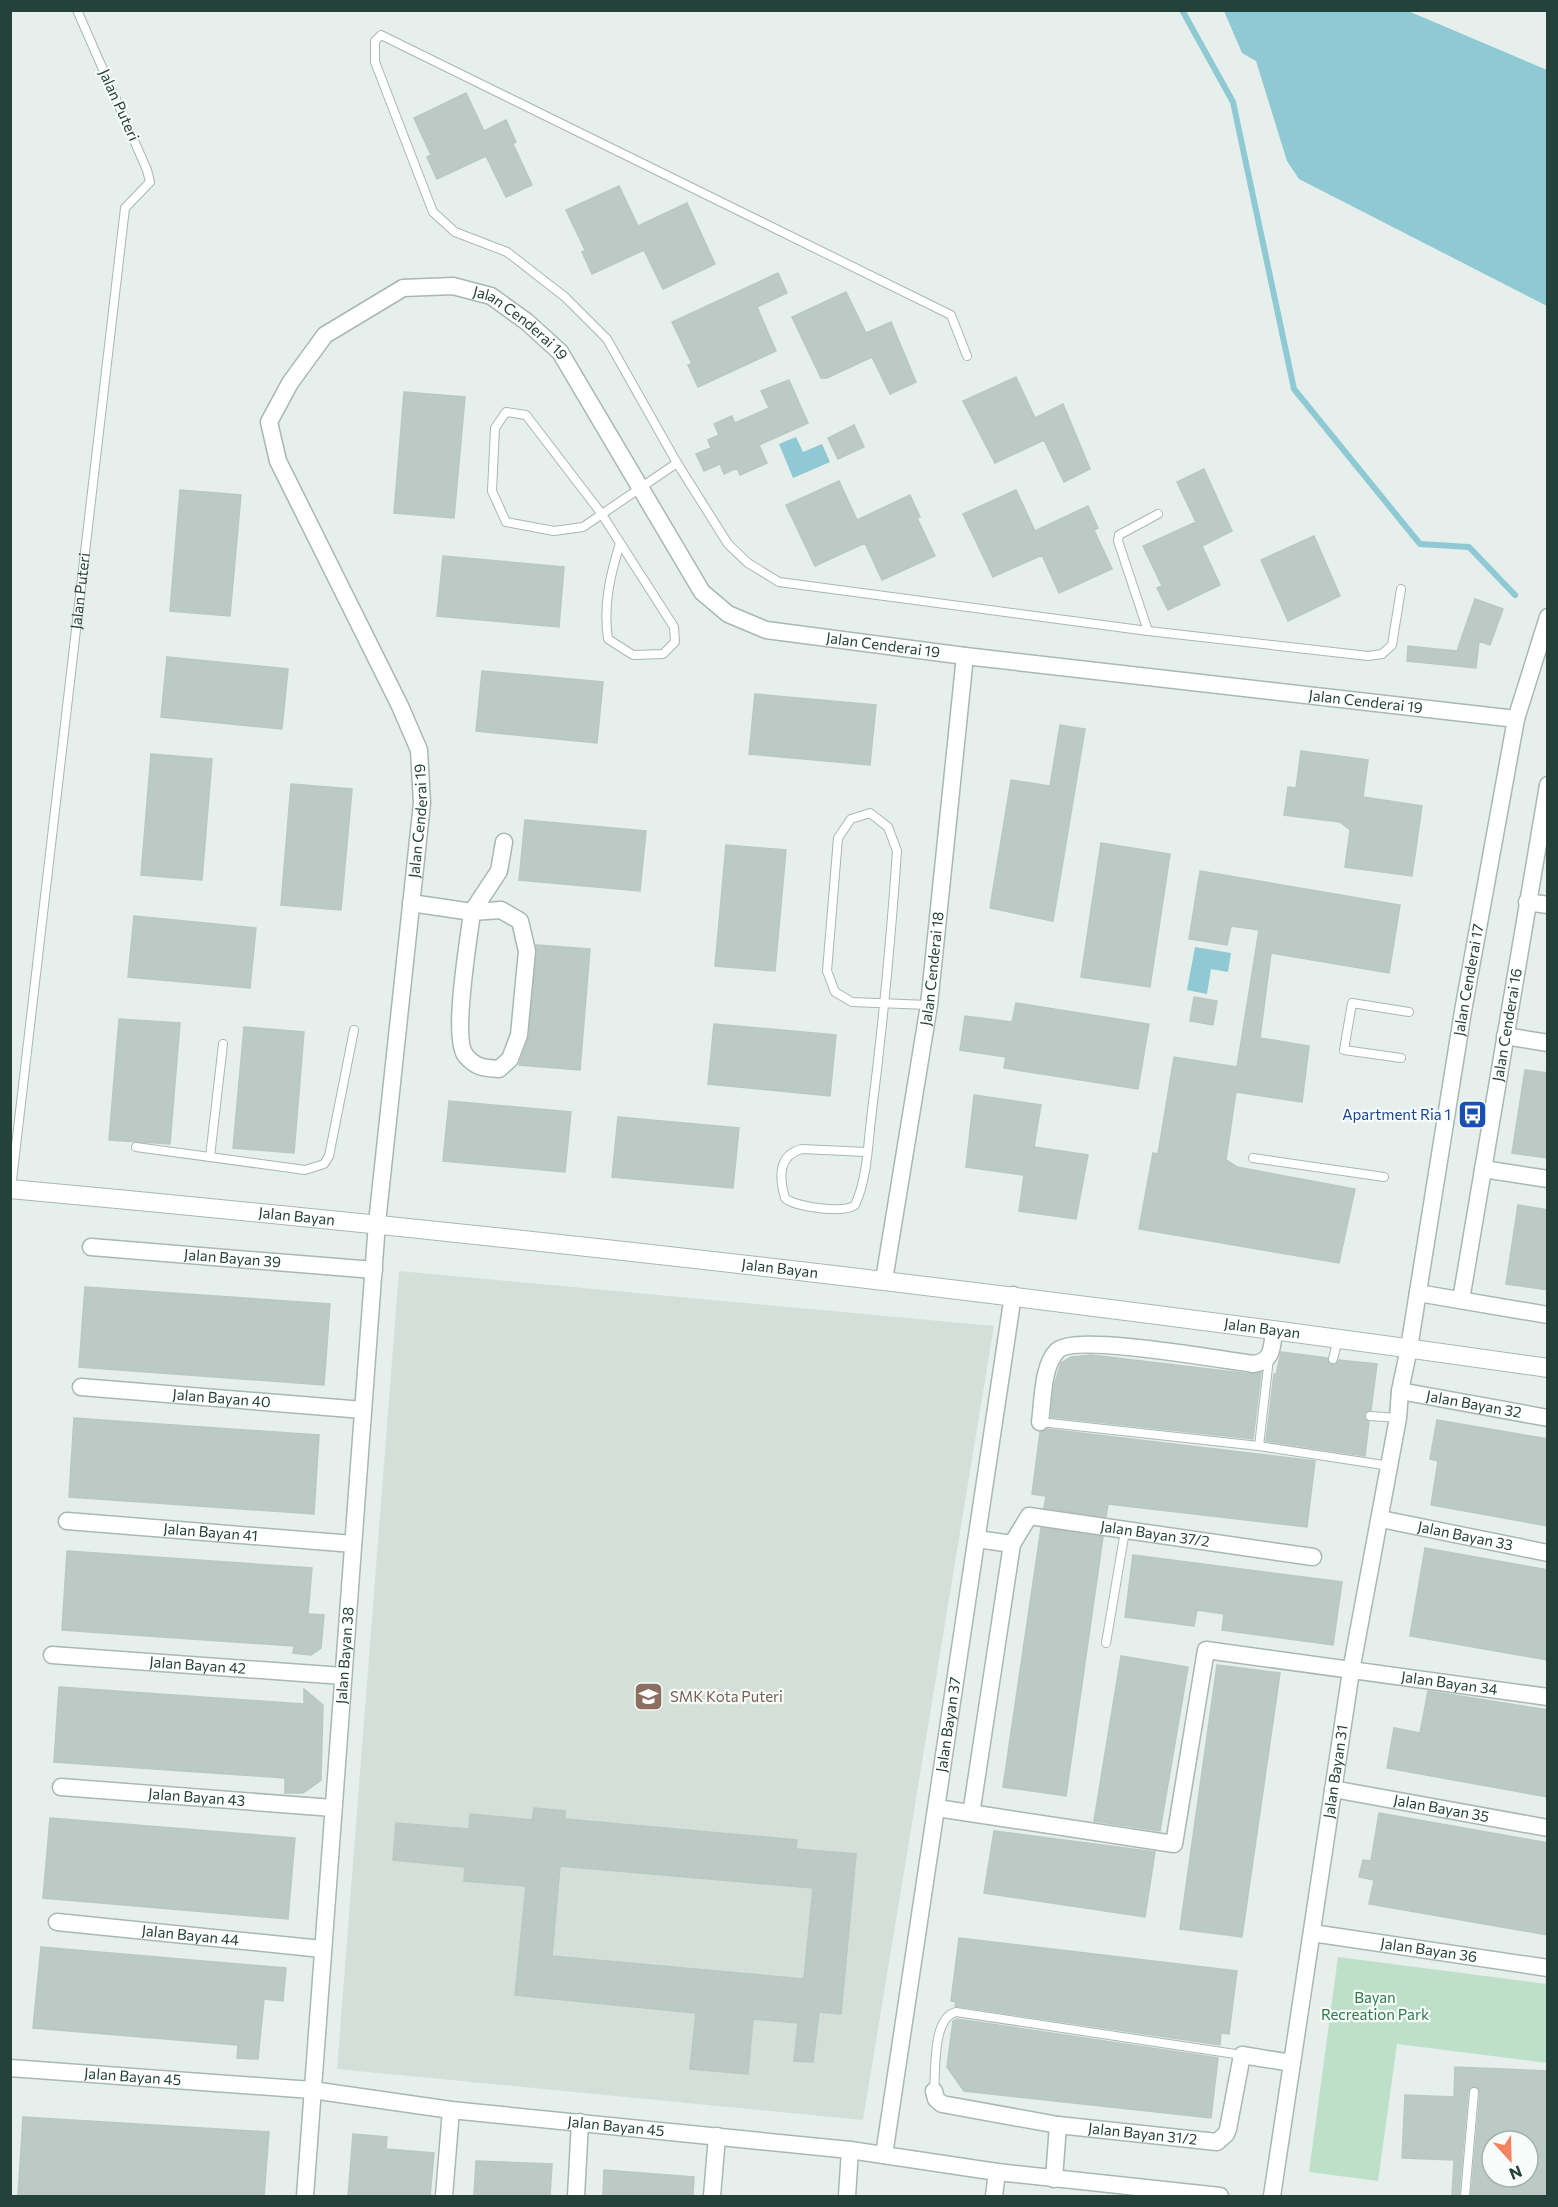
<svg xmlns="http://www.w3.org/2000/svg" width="1558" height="2207" font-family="Commissioner,sans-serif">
<rect width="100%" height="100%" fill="#e6efeb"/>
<path fill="#d4dfda" d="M399,1271L994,1326L863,2120L337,2069Z"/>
<path fill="#bfe0c8" d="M1338,1957L1547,1984V2063L1397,2044L1378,2181L1309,2172Z"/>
<path fill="#8ec9d4" d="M1224,11H1408L1547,70V306L1299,179L1287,161L1256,61L1242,53Z
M796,437L803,452L822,444L830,462L793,478L779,444Z
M1195,947L1231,953L1228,972L1211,969L1207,994L1187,990Z"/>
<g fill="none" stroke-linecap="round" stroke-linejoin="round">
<path stroke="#8ec9d4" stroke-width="6" d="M1182,10L1233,102L1294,389L1420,544L1469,547L1515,595"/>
</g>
<path fill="#bbcac4" stroke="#b8c9c2" stroke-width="1.5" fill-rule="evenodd" d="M466,93L484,131L506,120L516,142L513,144L532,185L506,197L486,156L437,179L427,157L431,155L414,118Z
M619,186L638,226L687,203L715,264L663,289L644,250L592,274L582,252L585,250L566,210Z
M778,273L787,293L757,307L776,351L698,387L688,365L692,364L672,322Z
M846,292L866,333L891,322L916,382L890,394L872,357L827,378H821L792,317Z
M1016,377L1035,418L1063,404L1090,469L1064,482L1044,440L995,463L963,401Z
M789,380L808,423L759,445L767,463L740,475L737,468L724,474L720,464L704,471L696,454L711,448L708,440L719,435L714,424L732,416L735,423L769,408L761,391Z
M404,392L465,397L454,518L394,513Z
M854,425L864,447L838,459L828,438Z
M1204,469L1232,531L1202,546L1220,585L1168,610L1157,588L1162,586L1143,546L1196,522L1177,482Z
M839,481L857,520L910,495L920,517L917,518L935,556L882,580L865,543L815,566L786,505Z
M180,490L241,495L230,616L170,611Z
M1016,490L1035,531L1088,506L1098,528L1094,530L1112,569L1059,593L1042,555L993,577L963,514Z
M1314,536L1340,596L1288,621L1261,560Z
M443,556L564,567L559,627L437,616Z
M1475,599L1503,609L1490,645L1479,641L1476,668L1407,661L1408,646L1457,651Z
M167,657L288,669L282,729L161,717Z
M482,671L603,682L597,743L476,731Z
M755,694L876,705L870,765L749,754Z
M1060,725L1085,729L1053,921L990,908L1011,780L1050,786Z
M1301,751L1368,760L1363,797L1422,806L1412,876L1345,867L1350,830L1340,822L1284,815L1288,787L1296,788Z
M151,754L212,759L202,880L141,875Z
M291,784L352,789L341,910L281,905Z
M525,820L646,831L640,891L519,880Z
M1101,843L1170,854L1150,987L1081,977Z
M726,845L786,850L775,971L715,966Z
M1200,871L1400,905L1389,973L1271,953L1260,1038L1309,1046L1302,1102L1236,1092L1226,1160L1237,1167L1355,1189L1339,1263L1139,1229L1153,1153L1158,1154L1174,1057L1237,1067L1259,930L1231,926L1227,945L1189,939Z
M134,916L256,928L250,988L128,977Z
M536,945L590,949L580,1070L519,1065L529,1036Z
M1194,997L1217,1001L1213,1025L1190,1021Z
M1016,1003L1149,1024L1138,1089L1004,1068L1006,1057L960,1050L965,1016L1012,1022Z
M119,1019L180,1023L170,1144L109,1140Z
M714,1024L836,1035L830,1096L708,1084Z
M244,1027L304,1032L294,1153L233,1148Z
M1525,1070L1548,1073V1158L1512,1153Z
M974,1095L1041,1105L1034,1147L1088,1155L1076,1219L1019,1211L1024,1175L966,1167Z
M449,1101L571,1112L565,1172L443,1161Z
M618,1117L739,1128L733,1188L612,1177Z
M1518,1205L1548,1210V1290L1506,1284Z
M85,1287L330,1304L324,1385L79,1367Z
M1281,1352L1327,1358L1332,1365L1339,1360L1377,1364L1371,1410L1364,1415L1369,1422L1365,1456L1266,1441L1274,1374L1276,1375Z
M1091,1355L1251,1374L1261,1373L1253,1439L1051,1417L1054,1386L1061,1363L1071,1357Z
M74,1418L319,1435L314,1514L69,1497Z
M1437,1420L1548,1439V1526L1431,1505L1438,1461L1430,1459Z
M1047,1429L1315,1461L1307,1527L1108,1504L1106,1517L1044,1508L1046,1496L1032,1494L1040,1432Z
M1041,1528L1103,1537L1066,1796L1003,1787Z
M1425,1548L1548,1570V1660L1410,1636Z
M67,1551L312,1568L308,1614L324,1615L321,1648L311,1655L293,1653L294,1646L62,1630Z
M1133,1555L1342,1582L1333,1645L1222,1630L1224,1614L1197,1610L1194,1626L1125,1617Z
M1121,1656L1188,1667L1160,1831L1094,1821Z
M1217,1665L1280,1673L1242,1937L1180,1929Z
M59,1687L304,1704V1689L323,1705L321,1780L303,1793H285V1778L54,1762Z
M1428,1691L1548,1710V1797L1387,1768L1394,1728L1420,1733Z
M534,1808L565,1811V1819L797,1840L796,1849L856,1854L841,2014L819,2012L813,2062L794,2061L798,2023L753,2019L748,2074L690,2069L696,2013L515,1995L526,1886L464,1881L465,1867L393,1860L396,1823L469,1829L470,1814L532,1820ZM560,1866L813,1888L804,1979L552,1956Z
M1379,1813L1548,1843V1935L1369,1904L1374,1880L1359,1877L1363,1860L1371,1861Z
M50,1818L295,1838L288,1919L43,1898Z
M994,1831L1155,1852L1145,1917L984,1893Z
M959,1938L1237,1971L1229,2034L1221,2033L1220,2045L955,2006L956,2002L951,2001Z
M41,1947L286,1968L283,2001L264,1999L258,2059L237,2058L238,2045L33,2028Z
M957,2019L1218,2058L1211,2118L964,2091L947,2067L953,2021Z
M1455,2067L1548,2071V2196H1471L1480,2093L1475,2086L1468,2091L1459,2196H1452L1454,2160L1402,2158L1405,2095L1454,2097ZM1492,2141H1528V2177H1492Z
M23,2117L269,2132L264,2196H18Z
M353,2134L387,2137L386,2149L434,2153L430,2196H348Z
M476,2161L552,2164L550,2196H474Z
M604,2170L694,2177L693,2196H603Z"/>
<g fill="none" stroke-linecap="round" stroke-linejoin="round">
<defs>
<g id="service">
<path d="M967,356L951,315L381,35L375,41V62L433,212L455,232L507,252L565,297L607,339L677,463L728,544L748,563L779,582L1148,631L1368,656L1382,654L1392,645L1401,589"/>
<path d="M620,543C610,576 603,605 608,639L633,655L663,654L675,642L674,627L601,513L526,415L506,412L495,428L492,491L506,522L554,531L583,527L677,463"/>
<path d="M1148,631L1118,541L1119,535L1158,514"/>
<path d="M1401,1058L1344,1050L1352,1003L1409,1012"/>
<path d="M136,1147L305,1170L324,1164L329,1156L354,1030"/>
<path d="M866,1152L802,1149C778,1155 779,1177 785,1198C795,1207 844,1214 855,1205C868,1177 868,1141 872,1111C883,1024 891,938 897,851L888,827L870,813L851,819L838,838L827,971L835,992L852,1002L929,1005"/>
<path d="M210,1157L223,1044"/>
<path d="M1253,1158L1384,1177"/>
<path id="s1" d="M11,1189L125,208L150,182L147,170L77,10"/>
<path d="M1333,1359L1338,1339"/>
<path d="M1370,1416L1398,1418"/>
<path d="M1040,1422L1259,1446L1390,1466"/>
<path d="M1259,1446L1269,1358"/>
<path d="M1106,1643L1125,1531"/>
<path d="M934,2091C936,2070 932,2018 956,2012L1242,2055"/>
<path d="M1465,2196L1474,2092"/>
</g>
<g id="minor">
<path d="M1527,902L1548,905"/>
<path d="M411,903L472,912L499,871L504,842"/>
<path d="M501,910L520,921L527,951L519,1035L510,1059L499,1069C485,1068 476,1068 466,1056C451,1039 469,939 472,912Z"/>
<path d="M1505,1036L1548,1043"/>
<path d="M1483,1169L1548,1179"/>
<path id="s2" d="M91,1247L374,1270"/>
<path id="s3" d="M884,1280L929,1005L965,656"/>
<path d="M1418,1293L1548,1315"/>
<path id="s4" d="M1461,1300L1548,785"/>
<path id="s5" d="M81,1387L363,1410"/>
<path id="s6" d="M1400,1391L1548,1418"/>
<path d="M1040,1422C1043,1402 1042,1366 1057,1351C1074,1333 1222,1360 1253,1364C1273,1362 1272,1347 1274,1330"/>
<path id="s7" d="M1381,1519L1548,1553"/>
<path id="s8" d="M67,1521L353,1544"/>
<path id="s9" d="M1012,1544L1029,1516L1313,1557"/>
<path id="s10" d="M52,1655L343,1676"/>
<path id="s11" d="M61,1787L333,1808"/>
<path id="s12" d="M1333,1789L1548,1828"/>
<path id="s13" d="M937,1808L1174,1844L1206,1650L1548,1697"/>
<path d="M972,1808L1012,1544L977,1539"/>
<path id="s14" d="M57,1922L322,1949"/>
<path id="s15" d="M1312,1933L1548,1968"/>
<path id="s16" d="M10,2068L312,2090L451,2110L850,2150L997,2172L1220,2196"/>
<path id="s17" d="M934,2091L936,2099L942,2104L1058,2125L1217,2142L1226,2134L1228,2129L1242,2055L1292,2063"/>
<path id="s18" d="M884,2155L1013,1295"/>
<path d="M1054,2179L1058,2125"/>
<path id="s19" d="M305,2196L377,1223L422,803L419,750L400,706L278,461L269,422L290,383L325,335L403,288L453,286L491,296L527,322L560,352L702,592L728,614L766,630L965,656L1516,719"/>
<path d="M444,2196L451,2110"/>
<path d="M576,2196L580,2122"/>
<path d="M712,2196L717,2136"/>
<path d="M847,2196L850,2150"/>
<path d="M994,2196L997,2172"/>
<path id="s20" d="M1272,2196L1351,1671L1398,1418L1400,1391L1409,1348L1463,1011L1516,719L1548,617"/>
</g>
<g id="tertiary">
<path id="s21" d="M10,1189C524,1236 1037,1295 1548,1368"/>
</g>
</defs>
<use href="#service" stroke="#a8b8b2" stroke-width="10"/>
<use href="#minor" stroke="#a8b8b2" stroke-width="19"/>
<use href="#tertiary" stroke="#a8b8b2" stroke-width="20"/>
<use href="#service" stroke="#fff" stroke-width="8"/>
<use href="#minor" stroke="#fff" stroke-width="16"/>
<use href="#tertiary" stroke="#fff" stroke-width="18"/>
</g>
<defs>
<symbol id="bus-square" viewBox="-11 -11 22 22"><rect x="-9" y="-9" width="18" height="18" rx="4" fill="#1a4fb4" stroke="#f7fbf9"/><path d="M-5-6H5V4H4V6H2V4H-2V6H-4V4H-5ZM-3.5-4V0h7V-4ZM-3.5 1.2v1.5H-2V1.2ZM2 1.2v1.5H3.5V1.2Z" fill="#fff"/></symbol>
<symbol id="school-square" viewBox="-11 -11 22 22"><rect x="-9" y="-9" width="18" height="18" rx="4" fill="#8d6e63" stroke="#f7fbf9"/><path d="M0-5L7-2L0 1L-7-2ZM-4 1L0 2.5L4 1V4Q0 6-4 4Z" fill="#fff"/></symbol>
</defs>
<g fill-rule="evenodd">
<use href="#bus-square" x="1456" y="1098" width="33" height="33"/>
<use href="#school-square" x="632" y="1680" width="33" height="33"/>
</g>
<g text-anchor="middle" stroke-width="4.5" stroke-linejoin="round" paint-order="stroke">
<g font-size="15" fill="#24423a" stroke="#f7fbf9">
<text transform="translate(119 105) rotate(66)" y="5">Jalan Puteri</text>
<text dy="5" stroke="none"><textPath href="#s19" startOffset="2136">Jalan Cenderai 19</textPath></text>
<text dy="5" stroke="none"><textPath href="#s1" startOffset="602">Jalan Puteri</textPath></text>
<text dy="5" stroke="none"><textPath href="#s19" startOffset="2658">Jalan Cenderai 19</textPath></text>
<text dy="5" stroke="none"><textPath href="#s19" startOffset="3144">Jalan Cenderai 19</textPath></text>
<text dy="5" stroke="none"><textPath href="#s19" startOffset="1380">Jalan Cenderai 19</textPath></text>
<text dy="5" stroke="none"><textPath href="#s3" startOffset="315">Jalan Cenderai 18</textPath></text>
<text dy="5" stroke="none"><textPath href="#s20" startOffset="1232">Jalan Cenderai 17</textPath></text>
<text dy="5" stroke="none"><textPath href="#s4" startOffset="279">Jalan Cenderai 16</textPath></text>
<text dy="5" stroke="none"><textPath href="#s21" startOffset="288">Jalan Bayan</textPath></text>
<text dy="5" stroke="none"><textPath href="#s2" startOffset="142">Jalan Bayan 39</textPath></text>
<text dy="5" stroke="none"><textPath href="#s21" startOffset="774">Jalan Bayan</textPath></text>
<text dy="5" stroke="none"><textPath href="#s21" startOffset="1260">Jalan Bayan</textPath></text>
<text dy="5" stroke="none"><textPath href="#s5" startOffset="141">Jalan Bayan 40</textPath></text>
<text dy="5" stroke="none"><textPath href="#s6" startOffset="75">Jalan Bayan 32</textPath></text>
<text dy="5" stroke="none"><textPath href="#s8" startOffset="144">Jalan Bayan 41</textPath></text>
<text dy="5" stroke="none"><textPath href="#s9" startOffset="160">Jalan Bayan 37/2</textPath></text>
<text dy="5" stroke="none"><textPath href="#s7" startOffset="86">Jalan Bayan 33</textPath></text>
<text dy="5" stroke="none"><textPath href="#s19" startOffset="542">Jalan Bayan 38</textPath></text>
<text dy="5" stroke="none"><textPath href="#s10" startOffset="146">Jalan Bayan 42</textPath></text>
<text dy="5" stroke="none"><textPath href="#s13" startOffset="682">Jalan Bayan 34</textPath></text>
<text dy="5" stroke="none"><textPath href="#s18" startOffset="435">Jalan Bayan 37</textPath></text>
<text dy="5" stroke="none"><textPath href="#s20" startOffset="429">Jalan Bayan 31</textPath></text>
<text dy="5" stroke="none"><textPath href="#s11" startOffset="136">Jalan Bayan 43</textPath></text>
<text dy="5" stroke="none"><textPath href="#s12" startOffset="110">Jalan Bayan 35</textPath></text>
<text dy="5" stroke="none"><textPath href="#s14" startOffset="134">Jalan Bayan 44</textPath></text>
<text dy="5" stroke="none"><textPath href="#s15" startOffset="118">Jalan Bayan 36</textPath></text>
<text dy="5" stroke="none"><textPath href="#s16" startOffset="123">Jalan Bayan 45</textPath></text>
<text dy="5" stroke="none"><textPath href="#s16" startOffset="609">Jalan Bayan 45</textPath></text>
<text dy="5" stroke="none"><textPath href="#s17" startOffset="219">Jalan Bayan 31/2</textPath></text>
</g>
<g font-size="15" fill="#164399" stroke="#f7fbf9" text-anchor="end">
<text x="1451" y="1120">Apartment Ria 1</text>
</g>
<g font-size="15" fill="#785e54" stroke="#f7fbf9" text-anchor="start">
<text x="670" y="1702">SMK Kota Puteri</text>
</g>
<g font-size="15" fill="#2d7a4b" stroke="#f7fbf9">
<text x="1375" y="2003">Bayan<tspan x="1375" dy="17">Recreation Park</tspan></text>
</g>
</g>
<rect width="1558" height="2207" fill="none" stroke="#24423a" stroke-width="24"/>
<g transform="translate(1510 2159) rotate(158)"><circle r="28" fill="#f7fbf9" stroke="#a3b1ad" stroke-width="1.5"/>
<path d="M0-4.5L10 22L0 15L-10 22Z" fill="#f4845f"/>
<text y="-9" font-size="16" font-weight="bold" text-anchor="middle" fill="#24423a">N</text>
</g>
</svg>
